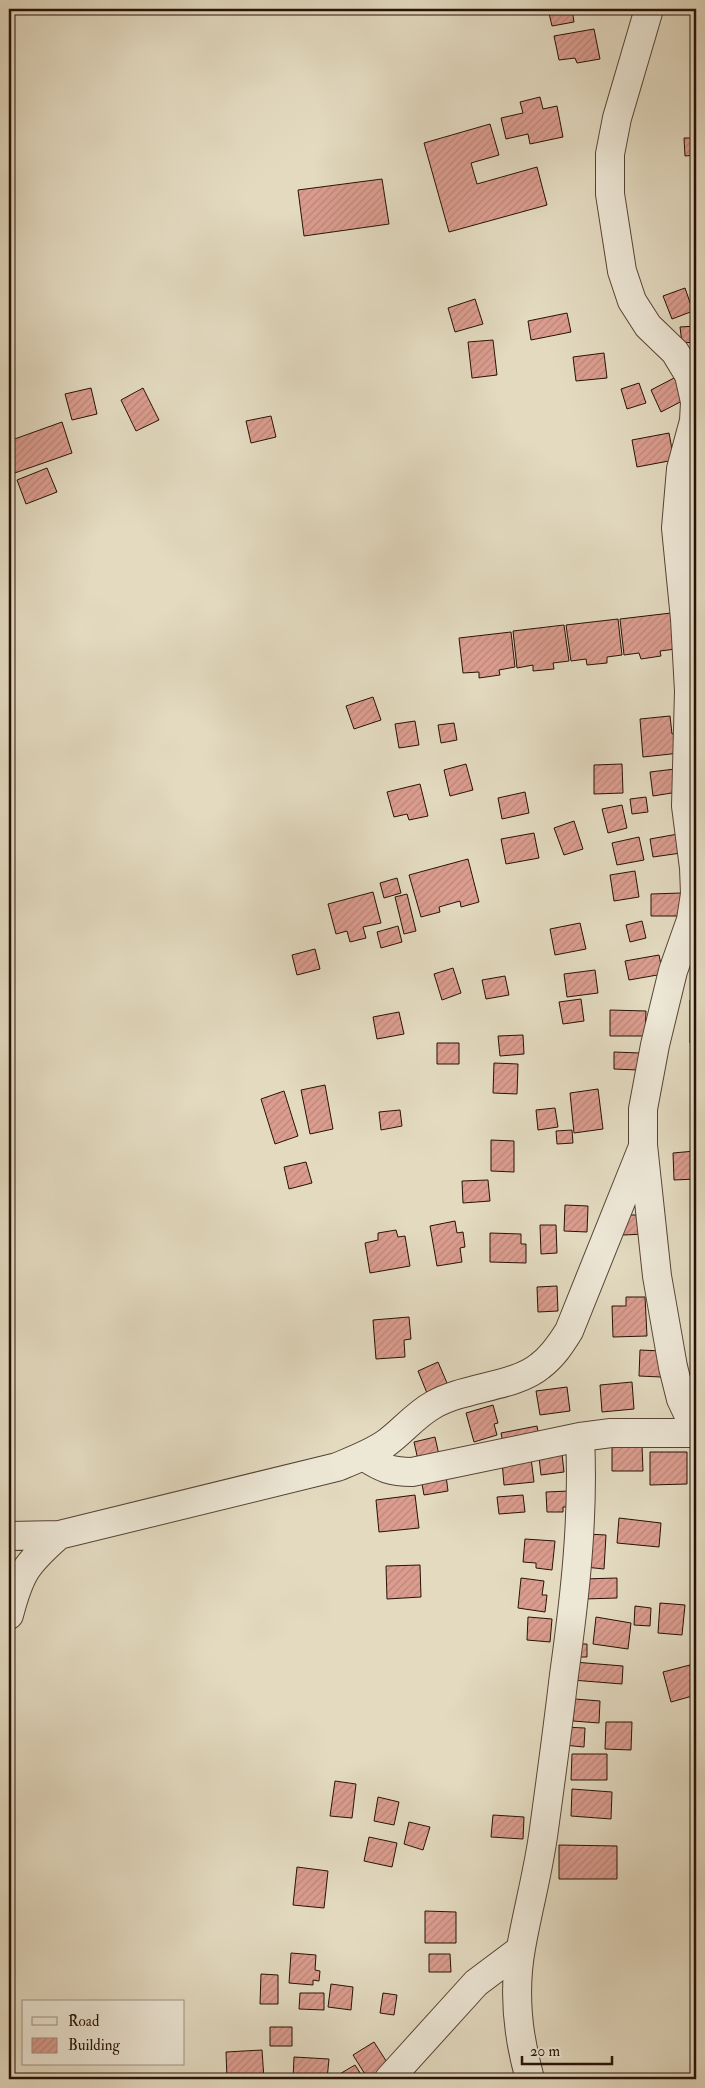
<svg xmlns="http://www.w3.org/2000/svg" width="705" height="2088" font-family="'IM FELL Double Pica',serif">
<defs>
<pattern id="building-hatch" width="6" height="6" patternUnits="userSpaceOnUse" patternTransform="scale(1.25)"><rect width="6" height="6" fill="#db9d8f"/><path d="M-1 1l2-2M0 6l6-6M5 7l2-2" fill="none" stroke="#bc867a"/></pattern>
</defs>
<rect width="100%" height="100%" fill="#e3dac0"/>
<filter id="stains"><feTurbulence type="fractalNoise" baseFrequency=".004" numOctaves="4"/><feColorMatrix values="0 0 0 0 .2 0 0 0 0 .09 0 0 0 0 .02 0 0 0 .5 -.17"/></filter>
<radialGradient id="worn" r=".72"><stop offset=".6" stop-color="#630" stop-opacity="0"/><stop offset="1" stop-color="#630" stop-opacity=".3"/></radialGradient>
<path fill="url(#building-hatch)" stroke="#281206" d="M548,9H572L574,22L552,26Z
M594,29L600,59L577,63L575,58L559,60L554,36Z
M540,97L543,109L557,106L563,137L530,144L528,134L506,139L501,118L523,113L520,102Z
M490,124L499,155L471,163L477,184L537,167L547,205L449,232L424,143Z
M684,138H696V155L685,156Z
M382,179L389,224L304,236L298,190Z
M685,288L693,311L672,319L663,296Z
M475,299L483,324L455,332L448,308Z
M567,313L571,332L531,340L528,321Z
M696,326V342L682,343L680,327Z
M493,340L497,375L472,378L468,342Z
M604,353L607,378L576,381L573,357Z
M676,377L686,399L661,412L651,390Z
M639,383L646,403L627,409L621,389Z
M91,388L97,414L72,420L65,394Z
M143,388L159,420L136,431L121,400Z
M271,416L276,437L251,443L246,421Z
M62,422L72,453L9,475V441Z
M669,433L674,460L637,467L632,440Z
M47,468L57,492L26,504L17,480Z
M671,613L676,649L660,651L661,656L641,659L639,653L624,655L620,619Z
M618,619L622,655L607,657V663L587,665L586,659L571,661L566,625Z
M564,625L569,661L553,663L554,669L533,671V665L517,668L513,631Z
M511,632L515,667L499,670L500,675L479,678V672L463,673L459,638Z
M373,697L381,720L354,729L346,706Z
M670,716L672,734L677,733L680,753L643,757L640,719Z
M415,721L419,745L399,748L395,724Z
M454,723L457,740L441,743L438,725Z
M466,764L473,790L450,796L444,770Z
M622,764L623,793L594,794V765Z
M675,769L678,792L653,796L650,772Z
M420,784L428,816L409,820L407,814L394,817L387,792Z
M525,792L529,813L502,819L498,798Z
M646,797L648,812L632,814L630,799Z
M622,805L627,828L608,833L602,809Z
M574,821L583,849L564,855L554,828Z
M534,833L539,858L506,864L501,839Z
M678,834L681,853L653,857L650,839Z
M639,837L644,860L617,865L612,843Z
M468,859L479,902L461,907L460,901L439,907L440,912L421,917L409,875Z
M635,871L639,897L614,901L610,875Z
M397,878L401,893L384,898L380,883Z
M373,892L381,923L363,927L366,938L350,942L347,931L336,934L328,904Z
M681,893V916H651V894Z
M407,894L416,931L404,934L395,897Z
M642,921L646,938L630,942L626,925Z
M580,923L586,949L555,955L550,929Z
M398,926L402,942L381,948L377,932Z
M315,949L320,969L297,975L292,955Z
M659,955L663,974L629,980L625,961Z
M453,968L461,993L442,1000L434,974Z
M595,970L598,993L567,997L564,974Z
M505,976L509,995L486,999L482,980Z
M581,999L584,1021L563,1024L559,1002Z
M690,1000H696V1043H690Z
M610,1010L646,1011L645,1036H610Z
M399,1012L404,1034L377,1039L373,1017Z
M523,1035L524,1054L500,1056L498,1036Z
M437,1043H459V1064H437Z
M614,1052L640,1053L638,1070L614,1069Z
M494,1063L518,1064L517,1094L493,1093Z
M325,1085L333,1129L310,1134L301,1090Z
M598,1089L603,1129L574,1133L570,1093Z
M284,1091L298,1136L275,1144L261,1099Z
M555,1108L558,1127L538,1130L536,1110Z
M400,1110L402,1126L381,1130L379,1112Z
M572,1130L573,1143L557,1144L556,1131Z
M491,1140L514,1141V1172L491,1171Z
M695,1151L696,1179L674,1180L673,1153Z
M306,1162L312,1183L289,1189L284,1167Z
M488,1180L490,1201L463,1203L462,1181Z
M565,1205L588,1206L587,1232L564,1231Z
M622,1215H646V1234L623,1235Z
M455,1221L457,1233L463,1232L465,1247L460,1248L462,1262L437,1266L430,1226Z
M540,1225H556L557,1253L541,1254Z
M396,1230L398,1237L405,1236L410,1266L370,1273L365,1243L378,1240V1233Z
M490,1233L521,1234V1244H526V1263L490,1262Z
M557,1286L558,1311L538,1312L537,1287Z
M626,1297H645L647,1336L613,1337L612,1306H626Z
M409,1317L411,1339L404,1340L405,1357L376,1359L373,1320Z
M640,1350L662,1351L661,1377L639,1376Z
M438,1362L450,1390L429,1398L418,1371Z
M632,1382L634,1409L602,1412L600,1385Z
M567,1387L570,1411L540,1415L536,1391Z
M493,1405L498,1423L494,1424L497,1435L474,1442L466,1413Z
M537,1426L540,1441L504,1448L501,1433Z
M435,1437L439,1455L418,1460L414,1442Z
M642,1446L643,1471H612V1447Z
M650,1452H687V1484L650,1485Z
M562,1454L564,1472L541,1475L539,1457Z
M531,1458L534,1482L504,1485L502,1461Z
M445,1468L448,1491L424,1495L420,1473Z
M569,1491L570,1507H563V1512H547L546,1492Z
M415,1495L419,1528L379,1532L376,1500Z
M523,1495L525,1512L499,1514L497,1497Z
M619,1518L661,1523L659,1547L617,1543Z
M587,1534L606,1535L604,1569L585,1567Z
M525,1539L555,1541L552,1570L536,1568V1563L523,1562Z
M420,1565L421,1597L387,1599L386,1566Z
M521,1578L544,1581L542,1595H547L545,1612L518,1608Z
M617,1578V1598L584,1599L583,1579Z
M660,1603L685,1605L682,1635L658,1633Z
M635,1606L651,1608L650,1626L634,1625Z
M528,1617L552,1619L550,1642L527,1640Z
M596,1617L631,1623L628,1649L593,1644Z
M573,1644H587V1657H573Z
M574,1662L623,1666L622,1684L572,1680Z
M690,1665L696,1695L671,1702L663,1672Z
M575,1699L600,1701L599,1723L573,1721Z
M606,1722H632L631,1750L605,1749Z
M564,1727L585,1728L584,1747L563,1745Z
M572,1754H607V1780H571Z
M335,1781L356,1784L352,1818L330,1816Z
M572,1789L612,1792L611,1819L571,1816Z
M378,1797L399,1802L394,1825L374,1821Z
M493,1815L524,1817L523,1839L491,1837Z
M409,1822L430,1827L423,1850L404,1844Z
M369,1837L397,1843L392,1867L364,1861Z
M559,1845L617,1846V1879H559Z
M297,1867L328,1871L324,1908L293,1905Z
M425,1911L456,1912V1943H425Z
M291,1953L316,1955L315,1970L320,1971L319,1981L313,1980V1985L289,1983Z
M429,1954H450L451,1972H429Z
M261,1974L278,1975V2004H260Z
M331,1984L353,1987L351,2010L328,2007Z
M300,1993H324V2010L299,2009Z
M383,1993L397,1995L394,2015L380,2013Z
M270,2027H292V2046H270Z
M374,2042L390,2067L368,2079L353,2055Z
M262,2050L264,2079H227L226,2052Z
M294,2057L329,2059L327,2079H293Z
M355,2065L364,2079H341L338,2075Z"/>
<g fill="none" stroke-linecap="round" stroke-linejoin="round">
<defs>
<path id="minor" d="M649,9L617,118L610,154V194L622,271L632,301L648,326L675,352L689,375L695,402L694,421L681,469L676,528L685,619L689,691L686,806L694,868L695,894L691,920L673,971L655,1045L643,1109V1145L657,1276L673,1367L681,1399L696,1431
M365,1457C381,1468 392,1472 412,1472L580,1437L611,1433H696
M9,1536L59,1535
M9,1615C20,1573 26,1564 59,1535L337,1467C354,1460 370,1454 385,1444C402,1432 415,1415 433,1405C463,1387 515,1387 540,1366C553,1356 561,1344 569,1331L642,1149
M389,2079L476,1983L520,1950
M530,2079C518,2037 513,1992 521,1948C528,1908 539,1869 544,1829C551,1778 558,1726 564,1675C575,1596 584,1517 580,1437"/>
</defs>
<use href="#minor" stroke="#574434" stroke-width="30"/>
<use href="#minor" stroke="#ede7d6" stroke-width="28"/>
</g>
<rect width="705" height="2088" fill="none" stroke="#e3dac0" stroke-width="30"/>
<rect x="10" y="10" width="685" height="2068" fill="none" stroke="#281206" stroke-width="2.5"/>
<rect x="15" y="15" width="675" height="2058" fill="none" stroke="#281206"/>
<rect x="22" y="2000" width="162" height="65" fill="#ede7d6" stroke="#9e9283"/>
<rect x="32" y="2017" width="25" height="8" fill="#ede7d6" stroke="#9e9283"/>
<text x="68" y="2026" font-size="15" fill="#281206">Road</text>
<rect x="32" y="2038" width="25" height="15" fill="url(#building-hatch)" stroke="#9e9283"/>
<text x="68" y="2050" font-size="15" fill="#281206">Building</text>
<path d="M522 2056v8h90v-8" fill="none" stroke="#281206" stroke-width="2.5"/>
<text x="530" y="2056" font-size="15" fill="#281206" stroke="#ede7d6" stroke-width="4" paint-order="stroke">20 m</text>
<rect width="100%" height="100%" filter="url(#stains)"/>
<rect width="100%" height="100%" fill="url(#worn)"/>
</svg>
